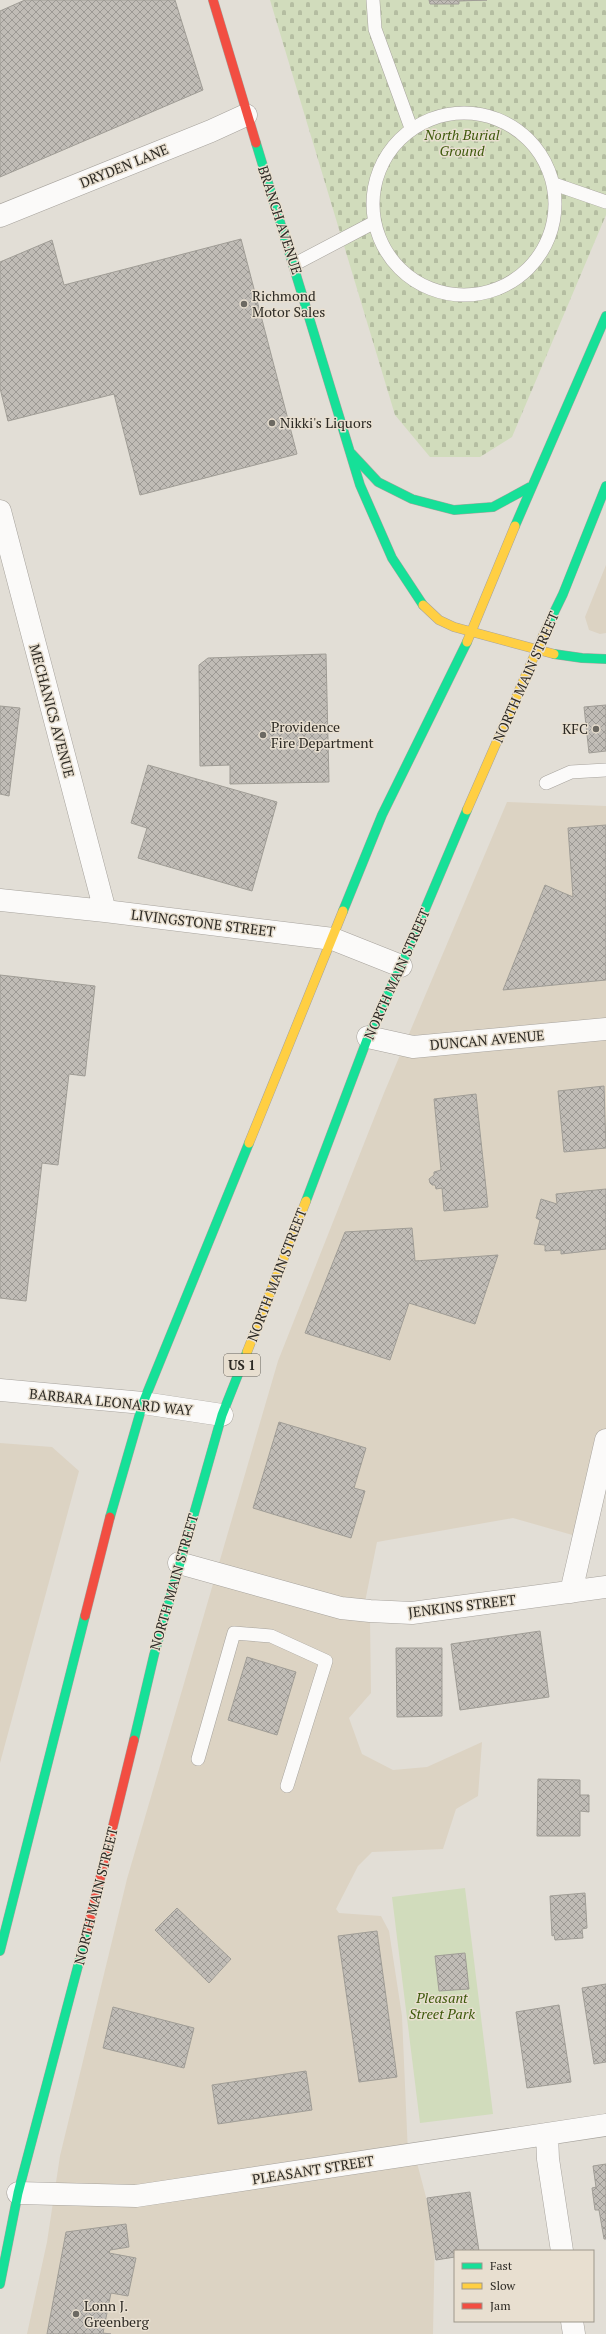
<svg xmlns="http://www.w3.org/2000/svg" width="606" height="2334" viewBox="0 0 606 2334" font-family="'PT Serif',serif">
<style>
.built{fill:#dcd3c3}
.green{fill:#d1dcbc}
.cemetery{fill:url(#cemetery-stones)}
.building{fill:url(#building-cross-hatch);stroke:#a09d96}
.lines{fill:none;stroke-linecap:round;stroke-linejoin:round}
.lane-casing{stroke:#a7a39d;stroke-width:14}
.street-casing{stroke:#a7a39d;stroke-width:23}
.fast-casing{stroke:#a7a39d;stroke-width:10}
.slow-casing{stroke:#a7a39d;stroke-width:10}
.jam-casing{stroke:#a7a39d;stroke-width:10}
.lane{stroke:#fbfaf9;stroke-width:13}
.street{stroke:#fbfaf9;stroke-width:22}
.fast{stroke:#16e098;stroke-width:9}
.slow{stroke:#ffcf43;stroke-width:9}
.jam{stroke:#f24e42;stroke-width:9}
.poi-dot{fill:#6c6962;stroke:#e8dfd0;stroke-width:1.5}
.labels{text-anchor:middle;stroke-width:3;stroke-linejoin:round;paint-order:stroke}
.shield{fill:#e8dfd0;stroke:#656058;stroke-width:1}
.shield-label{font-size:13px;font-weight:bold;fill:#2d2a24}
.park-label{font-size:14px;font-style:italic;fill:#3e590b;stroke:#e8dfd0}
.street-label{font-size:14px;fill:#2d2a24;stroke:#e8dfd0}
.poi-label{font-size:14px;fill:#2d2a24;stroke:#e8dfd0;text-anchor:start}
</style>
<defs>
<pattern id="cemetery-stones" width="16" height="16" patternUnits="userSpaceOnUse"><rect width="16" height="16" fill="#d1dcbc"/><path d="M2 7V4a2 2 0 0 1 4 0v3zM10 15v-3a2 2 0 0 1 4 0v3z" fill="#b4bda1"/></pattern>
<pattern id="building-cross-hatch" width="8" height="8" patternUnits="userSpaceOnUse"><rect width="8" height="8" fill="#c0bcb6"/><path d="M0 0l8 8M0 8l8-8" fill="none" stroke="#9c9994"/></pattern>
</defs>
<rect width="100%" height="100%" fill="#e2ded6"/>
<path class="built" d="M606,565v68l-6,1 -11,-4 -4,-13z
M507,802l99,4v674l-23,58 -70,-20 -136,24 -14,70 7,7 1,74 -22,25 13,36 31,16 34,-3 55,-25 -4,54 -22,13 -13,40 -71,3 -14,14 -22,43 3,4 42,3 8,15 13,85 6,138 9,9 18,68 -2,103h-406l20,-92 13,-86 67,-277 151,-518 106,-268z
M0,1443l52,4 27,24 -79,292z"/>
<path class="green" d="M465,1888l28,226 -73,9 -28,-226z"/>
<path class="cemetery" d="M270,0h336v215l-94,222 -32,20h-50l-35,-42z"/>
<path class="building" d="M25,0h150l28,90 -203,87v-166z
M429,0h58l-28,1v3h-29z
M241,239l56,215 -157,41 -26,-101 -106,27 -8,-33v-126l52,-22 12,45z
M326,654l3,128 -99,2v-19l-30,1 -1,-101 9,-7z
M606,705v46l-17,2 -5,-46z
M0,706l20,2 -11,88 -9,-2z
M148,765l129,37 -25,89 -114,-33 9,-30 -16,-5z
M606,825v155l-103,10 42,-105 28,12 -5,-69z
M0,975l95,11 -10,90 -16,-2 -11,91 -16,-2 -16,138 -26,-3z
M604,1086l2,62 -42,4 -6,-61z
M476,1094l12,113 -44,4 -2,-23 -6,1 -1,-4h-3l-2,-2 -1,-4 5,-4v-3l7,-2 -7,-71z
M606,1189v60l-45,5v-4l-16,1v-6l-11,-1 6,-24 -4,-2 5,-19 16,5 -1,-10z
M412,1228l3,33 83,-6 -23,69 -66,-21 -19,57 -85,-27 40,-101z
M279,1422l87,26 -12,40 11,3 -14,47 -98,-30z
M540,1631l9,66 -89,13 -9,-66z
M396,1648h46v68l-45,1z
M247,1657l49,15 -19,63 -49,-15z
M538,1779l42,1v15h9v17l-9,-1v25h-43z
M585,1893l2,35 -5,1 1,9 -28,2 -1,-5 -2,1 -2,-40z
M177,1908l54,51 -22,24 -54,-53z
M377,1931l20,146 -38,5 -21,-146z
M465,1953l4,36 -30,2 -4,-35z
M606,1984v78l-12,2 -12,-76z
M559,2005l12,77 -44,6 -11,-76z
M113,2007l81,21 -10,40 -81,-20z
M306,2071l6,39 -94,14 -6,-39z
M606,2164v75h-2l-5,-29h-4l-3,-22 4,-1 -3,-21z
M470,2192l9,59h-24v6l-19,3 -9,-62z
M126,2224l3,23 -19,3 -1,3 27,5 -8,38 -17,-3 -8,40 8,1h-64l19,-102z"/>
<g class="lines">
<g class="lane-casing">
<path id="lane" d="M373,0l2,29 36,99
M373 204a91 91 0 1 1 182 0a91 91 0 1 1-182 0Z
M554,184l52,18
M295,264l78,-41
M546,783l25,-11 35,-2
M198,1759l36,-126 37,3 55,25 -39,125"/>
</g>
<g class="street-casing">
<path id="street" d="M0,216l211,-85 35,-16
M0,511l105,400
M0,900l105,11 228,28 68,27
M368,1037l45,10 193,-18
M0,1390l143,13 79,12
M179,1563l162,45 29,3 42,2 194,-26
M571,1592l35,-152
M547,2134l1,25 14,92
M18,2193l118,3 470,-71
M572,2321l2,13"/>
</g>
<g class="fast-casing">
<path id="fast" d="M256,143l104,342 32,73 31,47
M351,453l27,29 34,17 42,11 39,-3 37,-20
M515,526l91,-210
M546,629l17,-35 43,-108
M554,654l28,4 24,1
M343,911l39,-96 85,-173
M306,1201l62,-164 33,-71 66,-156
M110,1517l33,-114 106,-260
M134,1740l20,-85 68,-240 25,-63
M0,1951l85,-335
M0,2284l18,-91 70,-265"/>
</g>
<g class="slow-casing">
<path id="slow" d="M423,605l16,15 15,7 100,27
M467,642l48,-116
M467,810l79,-181
M249,1143l94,-232
M247,1352l59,-151"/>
</g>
<g class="jam-casing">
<path id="jam" d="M213,0l43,143
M85,1616l25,-99
M88,1928l46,-188"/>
</g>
<use href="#lane" class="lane"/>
<use href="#street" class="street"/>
<use href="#fast" class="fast"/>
<use href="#slow" class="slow"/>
<use href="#jam" class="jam"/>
</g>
<g class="poi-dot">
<circle cx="244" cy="304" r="4"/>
<circle cx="272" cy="423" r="4"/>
<circle cx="596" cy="729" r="4"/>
<circle cx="263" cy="735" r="4"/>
<circle cx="76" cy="2314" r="4"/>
</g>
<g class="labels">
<rect class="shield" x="224" y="1354" width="36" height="22" rx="3"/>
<g class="shield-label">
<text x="242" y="1370">US 1</text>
</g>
<g class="park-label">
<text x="462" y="140">North Burial<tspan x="462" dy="16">Ground</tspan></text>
<text x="442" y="2003">Pleasant<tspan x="442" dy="16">Street Park</tspan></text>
</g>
<g class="street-label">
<text transform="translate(124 166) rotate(-22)" y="5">DRYDEN LANE</text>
<text transform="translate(280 220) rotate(72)" y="5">BRANCH AVENUE</text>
<text transform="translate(526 677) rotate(-66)" y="5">NORTH MAIN STREET</text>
<text transform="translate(52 711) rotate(75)" y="5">MECHANICS AVENUE</text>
<text transform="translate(203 923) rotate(7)" y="5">LIVINGSTONE STREET</text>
<text transform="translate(397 974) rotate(-66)" y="5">NORTH MAIN STREET</text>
<text transform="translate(487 1040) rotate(-5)" y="5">DUNCAN AVENUE</text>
<text transform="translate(277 1275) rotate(-69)" y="5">NORTH MAIN STREET</text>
<text transform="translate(111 1402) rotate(6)" y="5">BARBARA LEONARD WAY</text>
<text transform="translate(174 1582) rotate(-74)" y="5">NORTH MAIN STREET</text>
<text transform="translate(462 1606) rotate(-7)" y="5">JENKINS STREET</text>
<text transform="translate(96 1896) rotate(-76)" y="5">NORTH MAIN STREET</text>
<text transform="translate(313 2170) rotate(-9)" y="5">PLEASANT STREET</text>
</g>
<g class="poi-label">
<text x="252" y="301">Richmond<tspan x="252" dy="16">Motor Sales</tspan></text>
<text x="280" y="428">Nikki's Liquors</text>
<text x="271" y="732">Providence<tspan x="271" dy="16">Fire Department</tspan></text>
<text x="588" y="734" text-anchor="end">KFC</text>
<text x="84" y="2311">Lonn J.<tspan x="84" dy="16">Greenberg</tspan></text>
</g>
</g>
<rect x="454" y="2250" width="140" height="72" fill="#e8dfd0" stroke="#9d978b"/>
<rect x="462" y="2263" width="20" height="6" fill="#16e098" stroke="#9d978b"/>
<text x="490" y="2270" font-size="12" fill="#2d2a24">Fast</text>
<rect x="462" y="2283" width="20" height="6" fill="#ffcf43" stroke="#9d978b"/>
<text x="490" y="2290" font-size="12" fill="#2d2a24">Slow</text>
<rect x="462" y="2303" width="20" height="6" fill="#f24e42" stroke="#9d978b"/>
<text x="490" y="2310" font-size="12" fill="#2d2a24">Jam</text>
</svg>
